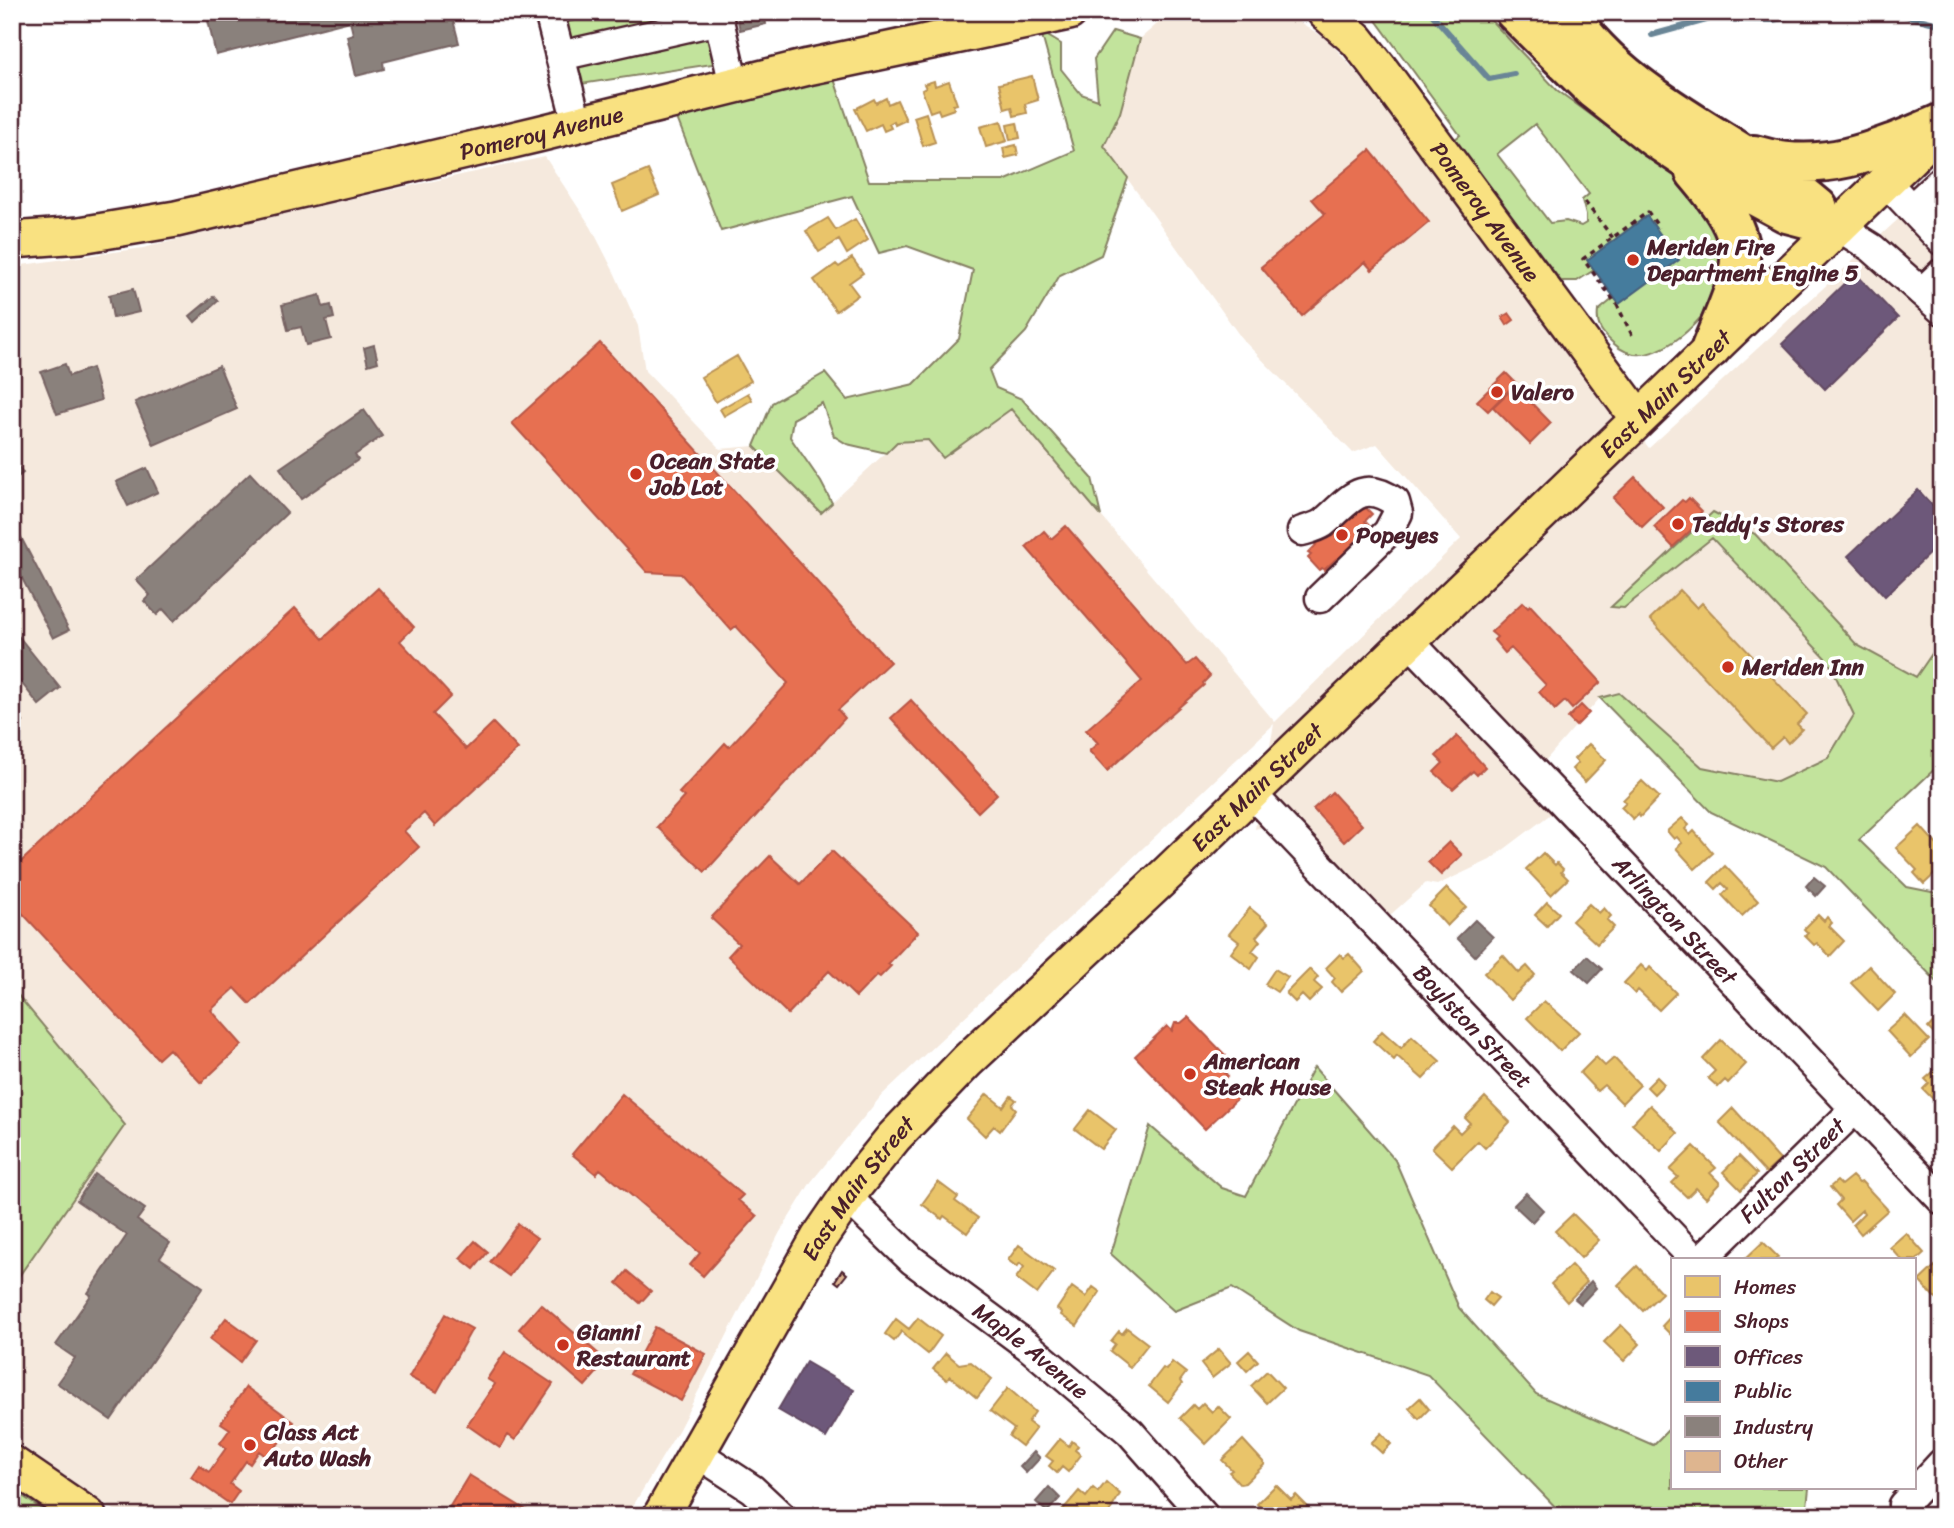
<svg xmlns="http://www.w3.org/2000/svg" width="1954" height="1528" viewBox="0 0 1954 1528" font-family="Sriracha,sans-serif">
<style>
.built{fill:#f5e9dd}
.green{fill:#c2e39c;stroke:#868164;stroke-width:2;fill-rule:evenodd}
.homes{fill:#e9c46a;stroke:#b99257;stroke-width:2}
.shops{fill:#e76f51;stroke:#b85746;stroke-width:2}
.offices{fill:#6d597a;stroke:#624862;stroke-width:2}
.public{fill:#457b9d;stroke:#465f7b;stroke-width:2}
.industry{fill:#8a817c;stroke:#776464;stroke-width:2}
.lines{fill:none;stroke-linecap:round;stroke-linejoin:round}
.stream{stroke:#698596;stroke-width:6}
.building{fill:#deb58f;stroke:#4a1f2b;stroke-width:2}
.minor-casing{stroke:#4a1f2b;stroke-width:33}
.major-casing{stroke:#4a1f2b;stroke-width:40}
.highway-casing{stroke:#4a1f2b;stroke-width:44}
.path{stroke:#4a1f2b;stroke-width:3.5;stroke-dasharray:5 5;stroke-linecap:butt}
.minor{stroke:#fff;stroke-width:28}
.major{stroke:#f9e181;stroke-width:35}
.highway{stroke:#f9e181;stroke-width:38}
.poi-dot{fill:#c8321e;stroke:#fff;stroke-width:2.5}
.labels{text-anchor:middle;stroke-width:7;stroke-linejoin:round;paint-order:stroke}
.street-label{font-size:23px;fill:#4a1f2b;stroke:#fff}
.poi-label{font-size:23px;font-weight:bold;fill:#4a1f2b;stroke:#fff;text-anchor:start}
</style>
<rect width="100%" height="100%" fill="#fff"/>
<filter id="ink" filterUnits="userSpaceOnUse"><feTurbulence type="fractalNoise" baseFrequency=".0143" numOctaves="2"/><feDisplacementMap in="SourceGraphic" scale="14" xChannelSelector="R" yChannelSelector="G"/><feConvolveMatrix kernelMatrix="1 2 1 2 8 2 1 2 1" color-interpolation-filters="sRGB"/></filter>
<g filter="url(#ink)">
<path class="built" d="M1187,12l100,2 41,26 50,57 271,351 293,-269v301l-2,2 2,3v154l-25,38 -60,-32 -102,-111 -42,-22 -102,95 13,1 87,-70 118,124 25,52 -26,44 -50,24 -76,-15 -83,-74 -19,5 -56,64 32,33 -86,65 -53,25 -11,-2 -56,50 -99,-104 -8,-2 -8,2 19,-105 -392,371 -71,87 -31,50 -101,197 -52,87h-504l-111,-76v-154l113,-161 -113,-137v-725l10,2 121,-17 174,-42 228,-49 46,70 24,47 23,52 7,45 75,78 34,-3 67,67 76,-71 31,-3 16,19 67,-49 264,313 186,-183 -84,-95 -24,9 -111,-114 -138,-193 16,-33 20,-74 25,-22z"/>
<path class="green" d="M533,12h179l7,51 -164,25z
M1370,12h113l74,78 135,99 38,49c-2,15 -2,40 -10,53 -18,31 -70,87 -107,52 -11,-10 -17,-17 -15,-32l16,-13 5,5 -32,-43 7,10 -17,11h-16l-107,-141 6,-5zM1535,124l54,70 -7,6 4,15v8l-5,3 -15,-5 -16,2 -53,-69z
M1113,31l27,8 -20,74 -16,33 24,32 -27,77 -41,20 -34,57 -37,38 7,18 26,11 70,79 9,38 -90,-107 -68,49 -15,-18 -31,2 -11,11 -39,-9 -13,-8 -12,-33 -29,16 -3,18 31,45 11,21 -11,10 -67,-67 18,-43 53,-30 22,27 67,-16 45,-45 14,-69 -66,-24 -28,7 -27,-57 -131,35 -46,-118 159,-34 35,102h135l70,-30 -33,-119 20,12v25l20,25 17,6 -4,-41z
M1713,512l42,22 102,111 59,32 26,-38v126l-4,1 -79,74 48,47 35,7v93l-116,-120 -115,-55 -111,-114 19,-5 83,74 75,15 51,-24 26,-43 -25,-53 -117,-124 -88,70 -13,-1z
M12,988l113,137 -113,161v-183l7,-11 -7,-4z
M1314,1067l81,93 64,148 77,86 117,51 19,-19v62h137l-3,28h-242l-136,-141 -129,-44 -67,-43 -58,23 -63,-57 39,-128 72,62 24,8z
M12,1489l40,27h-40z"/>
<path class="homes" d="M1032,76l6,24 -13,4 2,9 -13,3 -2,-9 -7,2 -6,-25z
M934,81l1,5 14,-5 8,23 -4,1 1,4 -14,5 -2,-5 -8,3 -8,-22 4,-2 -2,-4z
M886,98l2,6 9,-4 9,20 -11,5 -1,-4 -5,3 2,4 -7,3 -3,-7 -15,7 -11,-22 19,-10 2,4z
M926,113l9,29 -12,4 -9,-29z
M1001,121l6,20 -21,6 -6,-20z
M1017,123l3,15 -10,2 -3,-15z
M1016,145l2,10 -13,3 -2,-10z
M648,170l11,25 -37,16 -10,-26z
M828,218l8,12 19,-11 13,21 -21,14 -8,-14 -20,12 -13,-21z
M852,258l11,15 -14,10 9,12 -22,16 -22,-31 22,-16 3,3z
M737,356l14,25 -35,21 -15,-25z
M748,393l4,7 -28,16 -4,-7z
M1680,590l17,18 5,-5 105,111 -10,10 5,5 -14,14 -5,-6 -12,11 -121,-129z
M1589,744l17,16 -21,22 -13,-13 6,-6 -4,-4z
M1642,781l17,16 -19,20 -2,-3 -5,5 -12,-12 5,-5 -3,-2z
M1682,818l7,7 -4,4 5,6 4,-4 19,22 -18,16 -19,-21 6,-5 -5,-6 -3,2 -7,-8z
M1920,826l19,21 -1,4 4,3v13l-18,17 -10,-11 3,-3 -21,-22z
M1543,853l12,12 2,-2 6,6 -2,3 7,7 -17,16 -25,-26z
M1725,866l33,35 -16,15 -20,-21 6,-6 -6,-6 -6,6 -7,-7z
M1447,888l19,19 -19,19 -18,-20z
M1547,902l12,11 -12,13 -12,-11z
M1589,904l10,9 5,-5 7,8 -4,4 7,7 -17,17 -25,-23z
M1250,908l18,15 -12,14 4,4 -8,10 7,6 -8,12 -20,-16 8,-11 -10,-8z
M1818,915l6,6 3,-4 5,6 -3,3 15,15 -14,15 -13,-13 -3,2 -9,-9 3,-3 -4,-4z
M1340,954l4,4 5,-4 15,17 -23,21 -9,-10 3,-4 -9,-10z
M1503,955l16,18 8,-7 8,9 -25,25 -26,-27z
M1641,965l6,6 3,-4 26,26 -17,17 -21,-20 -3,4 -11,-11z
M1869,966l26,28 -17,17 -27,-28z
M1275,969l13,8 -11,15 -12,-8z
M1310,969l8,8 -4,5 8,7 -13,13 -7,-7 -7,7 -9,-9z
M1544,1001l35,31 -19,19 -33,-33z
M1905,1015l24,25 -18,17 -24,-26z
M1937,1018l5,5v6l-6,7 -8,-8z
M1382,1031l19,17 11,-12 28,25 -17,18 -26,-23 -3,4 -21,-19z
M1721,1040l25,24 -18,19 -3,-3 -7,7 -10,-9 7,-7 -12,-12z
M1596,1057l9,9 9,-8 26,27 -18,18 -18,-18 -7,6 -17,-18z
M1941,1065l1,32 -3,-2 -5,5 -11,-11 6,-6 -4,-4z
M1657,1077l7,7 -10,10 -7,-7z
M987,1094l16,13 8,-11 5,4 -4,5 4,4 -16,22 -6,-5 -9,10 -18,-17z
M1485,1097l25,25 -25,26 -7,-7 -26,26 -20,-19 21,-22 7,7 10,-10 -5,-5z
M1650,1105l28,28 -17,18 -29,-27z
M1733,1108l47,52 -14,13 -47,-51z
M1090,1110l26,20 -15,19 -26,-20z
M1694,1146l22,22 -6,5 10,10 -14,15 -10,-10 -9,9 -15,-14 6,-6 -8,-7z
M1739,1156l18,18 -16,16 -18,-18z
M1852,1176l7,7 3,-1 26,28 -27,24 -8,-10 11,-11 -2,-3 -12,11 -14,-16 5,-5 -11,-13 7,-6 4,4z
M938,1182l20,15 -3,4 23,17 -11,15 -23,-17 -2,3 -20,-15z
M1573,1214l26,26 -18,18 -26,-27z
M1906,1233l18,20 -10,9v-2h-12l-12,-13z
M1763,1242l15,15 -3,3h-31z
M1019,1245l35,26 -17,23 -21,-16 8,-11 -4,-4 -3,4 -9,-7z
M1571,1265l16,17 -20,20 -16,-18z
M1637,1266l25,27 -19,18 -25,-26z
M1935,1266l7,7v27l-3,2 -20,-21z
M1072,1287l14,10 7,-10 7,5 -23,34 -16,-11 1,-2 -5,-4z
M1490,1292l8,6 -7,8 -7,-6z
M1672,1315v21l-10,-10z
M918,1318l23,18 -13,18 -24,-19 1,-1 -3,-3 -8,10 -9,-7 11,-15 13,10z
M1621,1325l19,19 -16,17 -20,-19z
M1127,1328l21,16 -18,23 -20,-16 5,-7 -4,-3 8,-10 3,3z
M1219,1349l12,14 -19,15 -11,-14z
M1249,1351l9,10 -11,10 -9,-10z
M946,1353l13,11 12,-2 21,17 -15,19 -27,-22 -3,4 -14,-11z
M1172,1362l14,11 -6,8 2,3 -14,18 -19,-16 14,-18 3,2z
M1267,1371l16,17 -16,15 -16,-17z
M1008,1388l27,24 -7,10 8,6 -14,18 -13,-10 5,-7 -24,-18z
M1420,1398l9,11 -10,10 -10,-11z
M1203,1403l9,9 6,-6 13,13 -25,25 -26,-26 13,-13 4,4z
M1381,1433l10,11 -9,9 -11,-10z
M1060,1439l9,7 3,-5 6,5 -3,4 6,5 -13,17 -6,-5 -5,6 -8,-7 4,-5 -7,-5z
M1243,1440l22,24 -20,19 -5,1 -11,-12 3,-2 -10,-10z
M1106,1482l14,12 -13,22h-43l-4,-3 19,-22 7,6 7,-9 5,4z
M1276,1485l15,15 5,-5 12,12 -5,5 -4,-4 -8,8h-22l-12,-12z"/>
<path class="shops" d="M1370,150l59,72 -57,48 -7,-8 -63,54 -41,-49 64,-53 -13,-15z
M1942,189v38l-18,-21z
M1509,313l5,7 -7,5 -5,-8z
M600,343l290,319 -52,48 7,8 -140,154 -48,-45 27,-30 -5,-4 46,-50 4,4 59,-64 -52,-57 -5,4 -50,-56 -34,-2 -135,-149z
M1506,373l10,10 -28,28 -11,-10z
M1515,386l36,37 -21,21 -37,-37z
M1635,477l28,30 -21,20 -29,-29z
M1689,498l13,13 -4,5 4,4 -29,27 -19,-20 28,-27 3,2z
M1359,501l13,13 -7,7 6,7 -33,33 -2,-2 -12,11 -2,-2 -3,2 -11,-12 3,-3 -3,-2 8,-8 -3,-3z
M1066,526l121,139 8,-6 15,17 -7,7 1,2 -97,86 -18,-20 9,-8 -12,-13 56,-49 -116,-134 18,-16 7,8z
M378,588l36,39 -14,14 51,55 -18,18 33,35 27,-26 25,26 -83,77 -11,-13 -20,18 15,16 -169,157 -15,-16 -24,22 31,35 -41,38 -32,-34 -11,10 -146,-157v-32l283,-262 28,31z
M1523,602l5,5 2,-2 71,77 -29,27 -7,-8 -10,9 -16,-18 7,-7 -35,-37 -6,5 -11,-13 3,-3 -6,-5z
M911,700l86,94 -19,18 -87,-94z
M1581,705l8,8 -13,13 -8,-8z
M1457,736l28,31 -8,8 -4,-4 -20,18 -19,-17 9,-9 -7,-7z
M1332,792l30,33 -18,17 -31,-33z
M1449,842l13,13 -21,20 -13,-13z
M832,851l86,81 -30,32 3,2 -11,11 -3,-2 -21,22 -27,-26 -41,43 -60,-58 11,-12 -28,-26 59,-62 30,28z
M1188,1017l46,47 -9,9 3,3 -7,6 16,17 -32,30 -70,-73 32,-30 5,5 3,-8h6z
M622,1094l121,101 -5,5 19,16 -54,60 -13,-11 10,-12 -100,-84 -4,5 -24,-20z
M518,1224l19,14 -28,38 -19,-14z
M475,1241l13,11 -14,17 -14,-11z
M627,1271l24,20 -11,12 -23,-20z
M541,1304l66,57 -22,25 -66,-57z
M445,1314l27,15 -35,63 -28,-15z
M226,1318l30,22 -16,22 -30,-23z
M655,1327l51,27 -25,47 -51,-27z
M505,1352l48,32 -38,56 -7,-5 -8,13 -33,-23 28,-41 -8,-5z
M246,1387l48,35 -26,36 -9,-7 -9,13 -4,-3 -16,23 9,7 -9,13 -39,-27 8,-12 10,7 17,-24 -6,-5 10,-14 -9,-6z
M469,1475l67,41h-92z"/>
<path class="offices" d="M1855,273l43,45 -73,71 -43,-45z
M1918,490l24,26v38l-6,-7 -51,49 -37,-40z
M806,1362l48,28 -28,48 -48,-28z"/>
<path class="public" d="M1647,216l32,44 -60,44 -32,-44z"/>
<path class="industry" d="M206,12h245l8,31 -76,19 1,7 -28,7 -9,-40 6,-2 -3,-13 -134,34z
M736,12h28l2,12 -26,6z
M133,289l6,23 -26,6 -4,-23z
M320,295l3,12 8,-2 3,13 -8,2 5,19 -25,6 -5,-18 -13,3 -6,-25z
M214,296l4,5 -23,21 -5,-6z
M374,345l4,17 -10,3 -4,-17z
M65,364l4,12 23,-8 9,32 -44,14 -16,-42z
M219,366l18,43 -83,36 -19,-43z
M364,410l18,26 -27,19 3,5 -57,39 -21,-31z
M12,457l11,16 -11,8z
M147,468l11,24 -30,14 -12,-24z
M250,473l37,40 -113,108 -11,-12 -6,6 -13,-14 6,-6 -14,-15z
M12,520l57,110 -16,8 -41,-79z
M12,628l48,60 -21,17 -27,-34z
M12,710l11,12 -11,9z
M1814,877l11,9 -9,10 -10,-10z
M1475,920l18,17 -18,19 -18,-18z
M1587,956l15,13 -13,14 -15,-13z
M12,1088l7,4 -7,11z
M95,1174l50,35 -8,11 33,23 -10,15 43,29 -92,133 -54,-37 18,-25 -19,-13 35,-50 -3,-2 39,-58 -50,-34z
M1526,1193l17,17 -11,12 -18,-17z
M1591,1281l5,7 -15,16 -6,-5z
M1034,1452l6,6 -14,15 -6,-6z
M1049,1487l11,11 -13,14 -11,-10z"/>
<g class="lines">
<path class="stream" d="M1430,12l59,67 25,-5
M1892,12l50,13
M1652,35l58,-16 62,1 46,-8"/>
</g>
<path class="building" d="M559,12h51l-49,11z
M842,1270l5,4 -8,10 -4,-3z"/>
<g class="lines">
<g class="minor-casing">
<g id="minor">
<path d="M549,12l28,111"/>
<path d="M717,12l17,73"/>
<path d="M560,56l159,-36"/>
<path d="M1884,180l58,61"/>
<path d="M1912,208l30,-28"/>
<path d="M1837,226l35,22 70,62"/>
<path d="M1922,292l20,-19"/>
<path d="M1302,531c7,-2 15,-4 21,-8 25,-20 37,-46 72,-21l3,11 -10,19 -68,66"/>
<path id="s1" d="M1408,640l534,560"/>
<path id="s2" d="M1251,793l444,467"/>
<path id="s3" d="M847,1197l65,63 116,86 102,86 74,84"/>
<path id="s4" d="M1701,1260l154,-151"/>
<path d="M697,1453l55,36 29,27"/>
<path d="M1907,1516l-4,-11 39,-42"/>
</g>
</g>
<g class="major-casing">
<g id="major">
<path id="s5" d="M1325,12l32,28 22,28 259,350"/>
<path id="s6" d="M12,240l68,-5 96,-16 362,-85 270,-67 261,-55"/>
<path d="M12,1464l76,52"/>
<path id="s7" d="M661,1516l158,-278 37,-54 38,-47 73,-76 202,-189 773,-745"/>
</g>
</g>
<g class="highway-casing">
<path id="highway" d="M1515,12l78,77 62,49 30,20 102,55 50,13
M1567,12c62,92 171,127 251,196
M1754,155c68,21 125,-5 188,-32
M1695,172c64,75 51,91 16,176"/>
</g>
<path class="path" d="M1585,202l28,36
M1632,335l-15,-30 -34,-46 65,-47 11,16"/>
<use href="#minor" class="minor"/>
<use href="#major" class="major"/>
<use href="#highway" class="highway"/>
</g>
</g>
<g class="poi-dot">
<circle cx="1633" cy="260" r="7"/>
<circle cx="1497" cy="392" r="7"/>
<circle cx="636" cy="474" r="7"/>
<circle cx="1678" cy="524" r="7"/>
<circle cx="1342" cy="535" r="7"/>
<circle cx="1728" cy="667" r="7"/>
<circle cx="1190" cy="1074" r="7"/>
<circle cx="563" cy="1345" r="7"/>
<circle cx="250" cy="1445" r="7"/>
</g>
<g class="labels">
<g class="street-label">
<text dy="8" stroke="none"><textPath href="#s6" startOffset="541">Pomeroy Avenue</textPath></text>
<text dy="8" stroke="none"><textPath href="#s5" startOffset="257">Pomeroy Avenue</textPath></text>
<text dy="8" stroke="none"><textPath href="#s7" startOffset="1517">East Main Street</textPath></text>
<text dy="8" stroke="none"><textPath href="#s7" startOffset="950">East Main Street</textPath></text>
<text dy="8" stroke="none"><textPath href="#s1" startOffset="387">Arlington Street</textPath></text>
<text dy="8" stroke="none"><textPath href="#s2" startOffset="322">Boylston Street</textPath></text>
<text dy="8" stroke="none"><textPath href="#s4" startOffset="128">Fulton Street</textPath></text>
<text dy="8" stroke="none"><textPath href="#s7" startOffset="383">East Main Street</textPath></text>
<text dy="8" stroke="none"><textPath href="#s3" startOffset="240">Maple Avenue</textPath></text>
</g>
<g class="poi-label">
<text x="1647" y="255">Meriden Fire<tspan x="1647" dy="26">Department Engine 5</tspan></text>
<text x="1511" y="400">Valero</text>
<text x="650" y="469">Ocean State<tspan x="650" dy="26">Job Lot</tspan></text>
<text x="1692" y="532">Teddy's Stores</text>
<text x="1356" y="543">Popeyes</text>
<text x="1742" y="675">Meriden Inn</text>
<text x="1204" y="1069">American<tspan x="1204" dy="26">Steak House</tspan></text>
<text x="577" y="1340">Gianni<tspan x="577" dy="26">Restaurant</tspan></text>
<text x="264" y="1440">Class Act<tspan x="264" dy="26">Auto Wash</tspan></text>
</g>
</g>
<rect width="1954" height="1528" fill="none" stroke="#fff" stroke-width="42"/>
<rect x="21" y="21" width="1912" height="1486" fill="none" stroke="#4a1f2b" stroke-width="2.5" filter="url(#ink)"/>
<rect x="1671" y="1258" width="245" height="231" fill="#ffffff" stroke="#b7a5aa" stroke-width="2"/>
<rect x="1685" y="1276" width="35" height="21" fill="#e9c46a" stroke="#b7a5aa" stroke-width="2"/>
<text x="1734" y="1294" font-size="21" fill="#4a1f2b">Homes</text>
<rect x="1685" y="1311" width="35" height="21" fill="#e76f51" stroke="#b7a5aa" stroke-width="2"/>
<text x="1734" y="1328" font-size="21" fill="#4a1f2b">Shops</text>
<rect x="1685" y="1346" width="35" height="21" fill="#6d597a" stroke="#b7a5aa" stroke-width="2"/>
<text x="1734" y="1364" font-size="21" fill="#4a1f2b">Offices</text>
<rect x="1685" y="1381" width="35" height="21" fill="#457b9d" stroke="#b7a5aa" stroke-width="2"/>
<text x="1734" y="1398" font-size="21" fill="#4a1f2b">Public</text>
<rect x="1685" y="1416" width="35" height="21" fill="#8a817c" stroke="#b7a5aa" stroke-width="2"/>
<text x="1734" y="1434" font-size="21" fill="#4a1f2b">Industry</text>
<rect x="1685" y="1451" width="35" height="21" fill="#deb58f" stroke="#b7a5aa" stroke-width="2"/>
<text x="1734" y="1468" font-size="21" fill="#4a1f2b">Other</text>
</svg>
